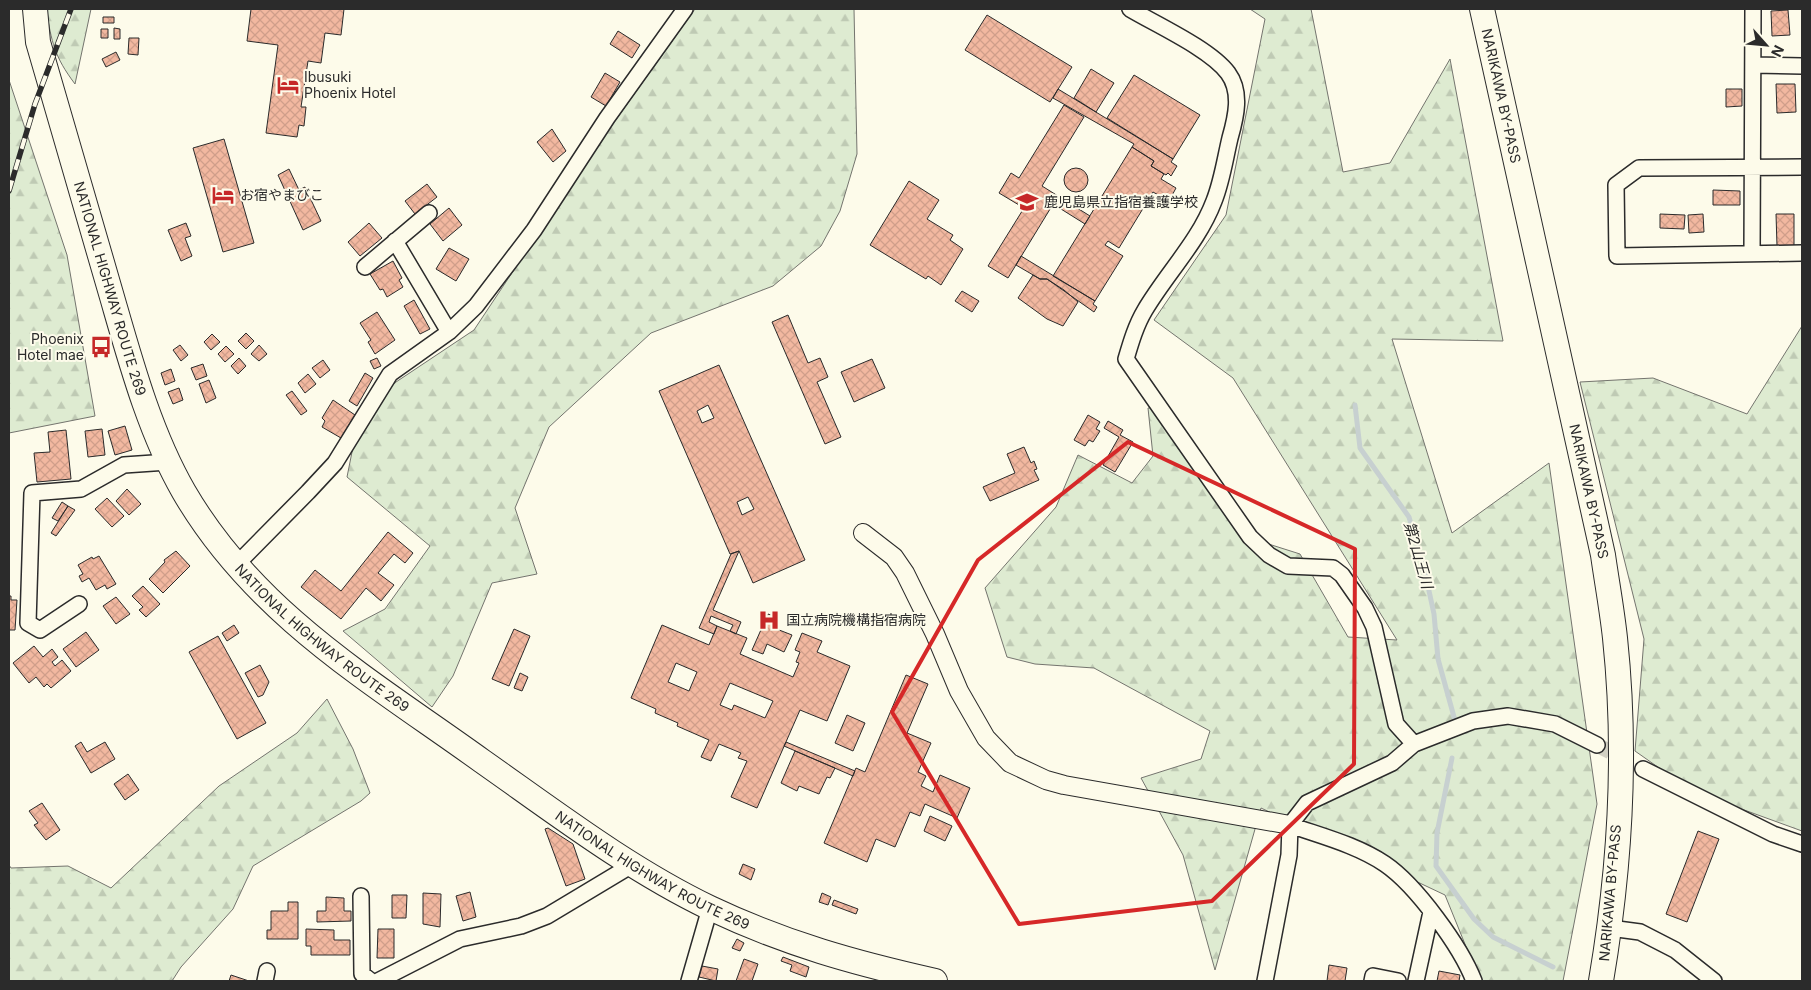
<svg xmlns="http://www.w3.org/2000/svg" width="1811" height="990" viewBox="0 0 1811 990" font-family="Inter,'Noto Sans JP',sans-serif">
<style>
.forest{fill:url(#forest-firs);stroke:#74746e}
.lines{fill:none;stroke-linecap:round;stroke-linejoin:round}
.stream{stroke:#c7d0d0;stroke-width:5}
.building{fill:url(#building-cross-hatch);stroke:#2b2b2b;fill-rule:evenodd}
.minor-tunnel{stroke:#d3d1c4;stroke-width:15;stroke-dasharray:15 8;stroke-linecap:butt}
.minor-casing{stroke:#2b2b2b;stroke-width:18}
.tertiary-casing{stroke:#2b2b2b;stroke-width:20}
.trunk-casing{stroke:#2b2b2b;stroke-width:26}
.minor{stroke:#fdfbea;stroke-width:15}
.tertiary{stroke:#fdfbea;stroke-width:18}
.trunk{stroke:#fdfbea;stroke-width:24}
.rail-casing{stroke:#2b2b2b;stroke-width:5.5}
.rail{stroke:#fdfbea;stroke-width:4;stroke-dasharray:11;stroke-linecap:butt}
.marked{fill:none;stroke:#d62828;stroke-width:4;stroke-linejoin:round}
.labels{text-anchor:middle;stroke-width:4;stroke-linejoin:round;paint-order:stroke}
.poi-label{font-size:14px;fill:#2b2b2b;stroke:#fdfbea;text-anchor:start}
.street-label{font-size:14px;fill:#2b2b2b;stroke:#fdfbea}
.water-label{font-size:15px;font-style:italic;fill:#2b2b2b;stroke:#fdfbea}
</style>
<defs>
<pattern id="forest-firs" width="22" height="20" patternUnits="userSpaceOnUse" patternTransform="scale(1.25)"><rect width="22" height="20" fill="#deebd1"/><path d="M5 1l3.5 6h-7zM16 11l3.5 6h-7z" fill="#bfcab4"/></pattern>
<pattern id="building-cross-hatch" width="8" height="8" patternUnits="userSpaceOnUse" patternTransform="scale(1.25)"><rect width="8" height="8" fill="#f2b8a0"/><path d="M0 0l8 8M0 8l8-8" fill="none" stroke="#d09e8a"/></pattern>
</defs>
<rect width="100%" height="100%" fill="#fdfbea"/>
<path class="forest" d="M46,9h45l-16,75c-21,-28 -23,-41 -29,-75z
M695,9h159l3,145 -17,57 -19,35 -48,40 -122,47 -102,94 -34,81 22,66 -45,9 -39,93 -21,31 -89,-76 42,-22 45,-63 -83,-69 8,-40 32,-49 87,-58 113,-170z
M1250,9h61l32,163 47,-9 60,-104 53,282 -111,-2 60,194 97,-70 48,341 -34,177h-83l-35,-86 -184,-87 -46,162 -32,-115 -42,-77 60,-19 9,-28 -116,-63 -59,-4 -28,-7 -22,-69 71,-81 22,-52 54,28 21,-27 -5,-48 13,-1 98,134 41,13 48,83 49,3 -164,-262 -79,-58 72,-105 39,-196z
M9,80l58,175 28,161 -86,17z
M1802,326v505l-110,-40 -57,-40 9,-112 -64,-257 73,-4 94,36z
M327,699l26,50 17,44 -9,8 -108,65 -20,43 -52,58 -9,14h-163v-116l2,3 57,-2 43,22 108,-102 78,-53z"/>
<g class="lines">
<path class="stream" d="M1355,405l5,43 49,69 17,60 8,37 4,45 16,58
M1452,758l-15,75 -1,33 38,53 19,18 60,30"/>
</g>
<path class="building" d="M251,9h93l-3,26 -16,-2 -4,30 -13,-2 -7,46h5l-2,19 -5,-1 -2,12 -31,-4 12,-88 -31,-4z
M1788,10l2,25 -18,1 -1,-25z
M987,15l85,52 -22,35 -85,-52z
M103,17h11v6h-11z
M114,28l6,1v10h-6z
M101,29h7v9h-7z
M618,31l22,14 -8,13 -22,-14z
M129,38h10l-1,17 -10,-1z
M116,52l4,8 -14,7 -4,-8z
M1091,69l23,14 -18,29 -22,-14z
M605,73l15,9 -14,24 -15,-9z
M1134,75l66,40 -27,44 -66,-41z
M1776,84h19l1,28 -19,1z
M1058,89l115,70 -2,3 6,4 -6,10 -3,-3 -2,2 -15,-9 3,-5 -22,-14 2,-3 -81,-46z
M1726,89h16v17l-16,1z
M1064,105l20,12 -42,69 16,10 -50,82 -20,-12 36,-58 -25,-15 12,-20 8,5z
M552,129l14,22 -13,11 -16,-20z
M224,139l30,104 -31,9 -30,-104z
M1132,147l22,14 -3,5 13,8 -3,5 15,9 -7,13 -16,-9 -34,56 -11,-7 -3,4 18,11 -28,45 -42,-25z
M1064 180a12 12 0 1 1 24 0a12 12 0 1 1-24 0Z
M289,169l10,21 6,-3 16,34 -18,9 -25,-55z
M909,181l30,19 -12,19 26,16 -3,5 13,9 -22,36 -13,-9 -2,3 -56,-34z
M427,184l10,13 -22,17 -10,-13z
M1713,190l27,1v14h-27z
M1058,196l32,20 -5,8 -32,-20z
M449,208l13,17 -19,16 -13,-17z
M1660,214l25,1 -1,14 -24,-1z
M1703,214l1,18 -15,1 -1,-18z
M1776,214h18v32h-17z
M186,223l5,13 -6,2 7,18 -11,5 -13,-31z
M369,223l13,15 -22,18 -12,-14z
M449,248l20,11 -13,22 -20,-12z
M1021,256l74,45 -2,3 4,3 -3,5 -47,-33h-7l-24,-14z
M393,261l9,17 -3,2 4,7 -16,10 -4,-8 -3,1 -10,-16z
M1033,275l7,4h7l17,11 14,12 -15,24 -16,-7 -29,-21z
M962,291l17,10 -7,11 -17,-11z
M414,300l16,29 -10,5 -16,-28z
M377,312l18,28 -20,14 -7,-12 3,-2 -11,-17z
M788,315l20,48 12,-5 8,19 -11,5 24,55 -16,7 -53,-122z
M246,333l8,8 -8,8 -8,-8z
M212,334l8,8 -9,8 -7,-8z
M180,345l8,10 -7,6 -8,-11z
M259,345l8,9 -8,7 -8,-7z
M226,346l8,8 -9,8 -7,-8z
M239,358l7,8 -8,8 -7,-8z
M377,358l4,8 -7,3 -4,-8z
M872,359l13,29 -31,14 -13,-30z
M323,360l7,10 -10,8 -8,-10z
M203,364l4,12 -11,4 -5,-12z
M719,365l86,195 -52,23 -14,-32 -9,3 -71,-163zM708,405l6,13 -12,5 -5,-12zM748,497l6,12 -12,6 -5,-13z
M171,369l4,12 -10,4 -4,-12z
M365,373l8,5 -16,28 -8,-5z
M308,374l8,10 -11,9 -7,-10z
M209,380l7,18 -10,5 -7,-19z
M179,388l4,12 -10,4 -5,-12z
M292,391l15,20 -6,4 -15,-20z
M333,400l22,15 -14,23 -19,-11 3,-6 -3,-3z
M1088,415l12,7 -4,7 4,2 -7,11 -4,-2 -4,6 -11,-6z
M1108,421l15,9 -3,5 13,7 -18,30 -12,-7 16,-28 -15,-9z
M125,426l7,24 -17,5 -7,-24z
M102,429l3,26 -17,2 -3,-26z
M66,430l5,49 -34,3 -3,-29 16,-1 -2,-20z
M1024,447l7,16 3,-2 3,8 -3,1 5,10 -49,21 -7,-14 32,-14 -8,-19z
M127,489l14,15 -12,11 -13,-14z
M107,498l17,18 -12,11 -17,-18z
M62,502l6,4 -10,15 -6,-3z
M68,506l7,4 -19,26 -5,-3z
M388,532l25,21 -8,10 -11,-9 -16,19 16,12 -13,16 -15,-13 -25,31 -40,-32 14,-17 26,21z
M176,551l14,15 -27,27 -14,-14 16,-17 -1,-2z
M739,551l-26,59 28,12 -5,12 -6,-3 3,-6 -22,-9 -2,6 8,4 -3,8 -15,-6 32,-74z
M99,556l17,28 -9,5 -2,-4 -9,5 -7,-12 -7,4 -3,-6 4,-2 -5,-9 14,-8 1,2z
M143,586l17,18 -14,13 -7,-7 4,-3 -11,-11z
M9,596h2v4h6l-2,30h-6z
M116,597l14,17 -14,10 -13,-18z
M768,614l10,4 -4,10 18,7 -8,17 -17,-8 -4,10 -11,-4z
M234,625l5,8 -12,8 -5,-8z
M662,625l47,20 8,-19 30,12 -7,16 53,23 6,-14 -3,-1 4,-10 -5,-2 7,-17 20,8 -5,11 33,14 -23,55 -27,-11 -43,98 -26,-11 16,-36 -9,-3 3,-5 -22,-9 -8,17 -10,-4 8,-17 -32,-14 1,-3 -23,-10 1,-4 -25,-11zM676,663l21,9 -8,19 -21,-9zM730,683l43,18 -8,17 -31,-13 -2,5 -12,-5z
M514,629l16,7 -21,50 -17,-7z
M86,632l13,18 -23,17 -13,-18z
M218,636l48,87 -29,16 -48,-87z
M34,646l9,11 9,-8 6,8 -6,5 3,4 7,-6 9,11 -20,17 -4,-4 -3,3 -8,-10 -7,6 -16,-20z
M260,665l9,17 -6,13 -5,2 -13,-24z
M520,673l8,4 -6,14 -8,-3z
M906,675l22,9 -21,49 24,10 -13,29 8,4 -5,10 12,6 7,-17 30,13 -13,30 -32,-14 -5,12 -10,-4 -15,35 -19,-8 -9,23 -43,-19 32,-75 9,4z
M847,715l18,8 -12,28 -18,-8z
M81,742l6,10 18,-10 10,17 -24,14 -16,-27z
M786,742l69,29 -2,5 -69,-30z
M795,751l40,17 -5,10 -3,-1 -8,17 -20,-8 -2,5 -16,-8z
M128,774l11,16 -14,10 -11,-16z
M42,803l18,27 -14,10 -12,-15 4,-2 -9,-12z
M930,816l22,10 -7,15 -21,-10z
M548,828l25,16 12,35 -19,7 -21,-57z
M1698,831l21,8 -32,83 -21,-8z
M743,864l12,5 -4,11 -12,-6z
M470,892l6,25 -13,4 -7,-25z
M423,893l18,1 -1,33 -17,-3z
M822,893l9,4 -3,8 -9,-3z
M392,895h15l-1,23h-14z
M326,897l18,1v13h7v10l-34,1v-11h9z
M834,900l24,9 -2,5 -24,-9z
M288,902h10v37h-31v-9h4v-19h17z
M306,929l28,1v10h16v15h-39v-9h-5z
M378,929h16v29h-17z
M737,939l7,4 -4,8 -8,-3z
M783,957l26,10 -3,10 -16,-6 2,-6 -11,-4z
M744,959l14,5 -6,17h-16z
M1329,965l18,3 -2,13h-18z
M702,966l16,3 -2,12 -17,-4z
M1439,971l21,4 -1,6h-22z
M231,975l18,6h-20z"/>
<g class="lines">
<path class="minor-tunnel" d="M1597,745l46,24"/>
<g class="minor-casing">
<path id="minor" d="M1130,9c27,16 80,40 98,64 14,19 8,44 2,65 -5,21 -8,43 -16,63 -15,40 -47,72 -69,109 -9,15 -14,32 -19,49l124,178 19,18 19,11 45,2 9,7 23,33 9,19 22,97 18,20
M1753,65l49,1
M1802,167l-163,1 -23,17 1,71 185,-3
M395,241l54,91
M1752,253l1,-244
M365,267l64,-54
M235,566l73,-74 27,-29 55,-89 59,-42 27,-26 58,-76 73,-112 78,-109
M79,604l-39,26 -12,-7 4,-130 49,-4 43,-24 44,-3
M1643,769l130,65 29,10
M1290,825c31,11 67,20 95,39 31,21 76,83 89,117
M361,896l1,78 9,7
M1610,928l30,4 35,18 39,31
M265,981l2,-10
M378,981l82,-42 61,-13 26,-10 85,-51
M689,981l21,-73
M1265,981l24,-126 1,-30 17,-22 85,-40 22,-19 59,-23 35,-5 47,8 42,21
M1372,981l1,-5 25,5
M1416,981l15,-69"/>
</g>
<g class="tertiary-casing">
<path id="tertiary" d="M863,533l31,24 11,16 30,61 24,57 27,47 24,25 36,17 18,5 226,40"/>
</g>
<g class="trunk-casing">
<g id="trunk">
<path id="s1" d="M35,9l3,33c25,85 49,170 74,255 19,66 38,136 72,195 71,122 187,189 298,269 74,52 147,108 228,147 76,36 145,55 225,73"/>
<path id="s2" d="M1482,9l121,546c4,28 9,55 12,83 12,113 5,231 -14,343"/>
</g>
</g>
<use href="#minor" class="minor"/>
<use href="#tertiary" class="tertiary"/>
<use href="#trunk" class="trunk"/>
<g class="rail-casing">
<path id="rail" d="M9,191l26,-87 36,-95"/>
</g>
<use href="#rail" class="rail"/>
</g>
<path class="marked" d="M1128,442l227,107 -1,215 -142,137 -193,23 -127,-212 86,-152z"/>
<defs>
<g id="hotel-bare" transform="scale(1.725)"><path d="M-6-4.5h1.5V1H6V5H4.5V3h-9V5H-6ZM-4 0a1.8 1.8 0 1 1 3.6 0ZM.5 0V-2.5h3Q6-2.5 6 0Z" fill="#c62828" stroke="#fdfbea" stroke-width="2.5" paint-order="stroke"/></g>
<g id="school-bare" transform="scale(1.725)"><path d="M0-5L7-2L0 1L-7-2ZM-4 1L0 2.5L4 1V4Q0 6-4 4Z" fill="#c62828" stroke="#fdfbea" stroke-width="2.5" paint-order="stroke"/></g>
<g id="bus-bare" transform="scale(1.725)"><path d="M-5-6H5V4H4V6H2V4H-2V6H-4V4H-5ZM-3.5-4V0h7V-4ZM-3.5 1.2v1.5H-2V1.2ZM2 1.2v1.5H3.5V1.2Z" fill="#c62828" stroke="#fdfbea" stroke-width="2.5" paint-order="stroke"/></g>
<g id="hospital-bare" transform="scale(1.725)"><path d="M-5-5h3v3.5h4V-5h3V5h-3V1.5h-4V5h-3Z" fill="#c62828" stroke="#fdfbea" stroke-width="2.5" paint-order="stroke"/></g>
</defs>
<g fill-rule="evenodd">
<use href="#hotel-bare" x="288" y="85"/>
<use href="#hotel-bare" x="223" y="195"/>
<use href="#school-bare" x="1027" y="202"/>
<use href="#bus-bare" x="101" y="347"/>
<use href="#hospital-bare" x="769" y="620"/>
</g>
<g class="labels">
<g class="poi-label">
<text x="304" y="82">Ibusuki<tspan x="304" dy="16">Phoenix Hotel</tspan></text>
<text x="240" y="200">お宿やまびこ</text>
<text x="1044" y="207">鹿児島県立指宿養護学校</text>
<text x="84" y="344" text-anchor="end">Phoenix<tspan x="84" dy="16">Hotel mae</tspan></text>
<text x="786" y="625">国立病院機構指宿病院</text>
</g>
<g class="street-label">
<text dy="5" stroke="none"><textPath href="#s2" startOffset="89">NARIKAWA BY-PASS</textPath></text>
<text dy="5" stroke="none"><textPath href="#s1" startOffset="290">NATIONAL HIGHWAY ROUTE 269</textPath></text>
<text dy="5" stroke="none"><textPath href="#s2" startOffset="494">NARIKAWA BY-PASS</textPath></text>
<text dy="5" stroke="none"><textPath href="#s1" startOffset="710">NATIONAL HIGHWAY ROUTE 269</textPath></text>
<text dy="5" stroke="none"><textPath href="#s1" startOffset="1115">NATIONAL HIGHWAY ROUTE 269</textPath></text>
<text transform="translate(1610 893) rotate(-85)" y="5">NARIKAWA BY-PASS</text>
</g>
<g class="water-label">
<text transform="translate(1418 555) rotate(74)" y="5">第2山王川</text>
</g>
</g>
<rect width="1811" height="990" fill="none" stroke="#2b2b2b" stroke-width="20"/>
<g transform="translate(1766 45) rotate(117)" stroke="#fdfbea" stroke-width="4" paint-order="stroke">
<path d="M0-4L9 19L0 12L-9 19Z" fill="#2b2b2b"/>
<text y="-8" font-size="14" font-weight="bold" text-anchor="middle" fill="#2b2b2b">N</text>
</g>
</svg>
